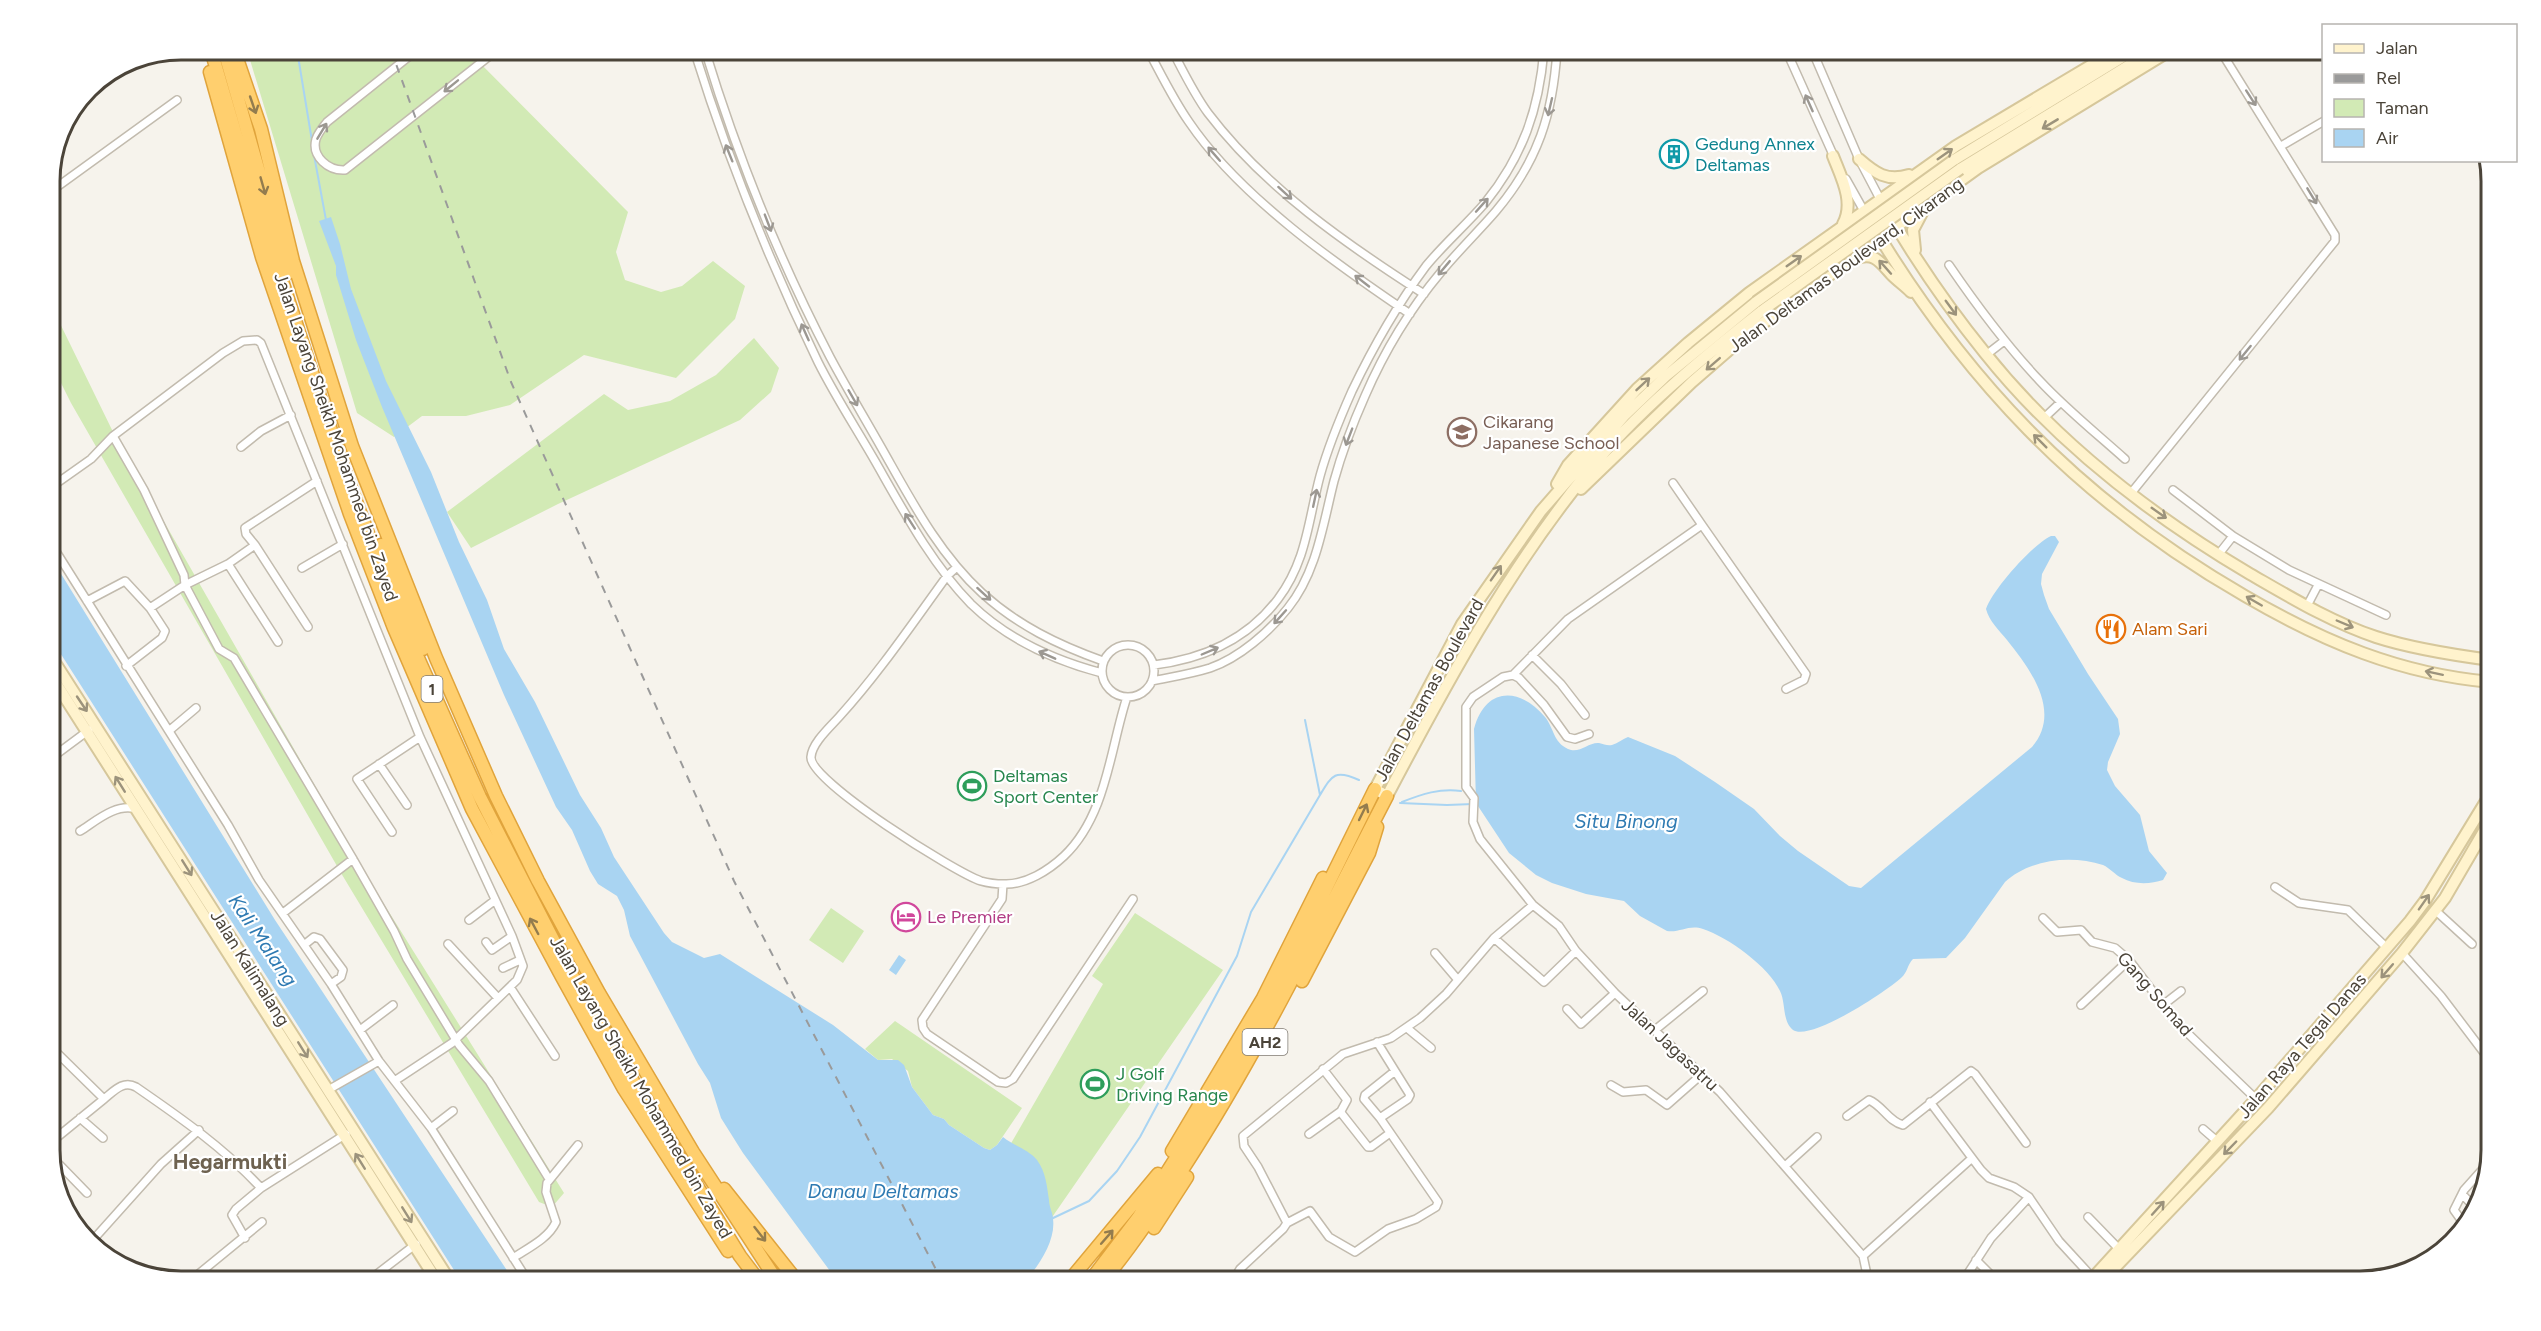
<svg xmlns="http://www.w3.org/2000/svg" width="2541" height="1331" viewBox="0 0 2541 1331" font-family="Figtree,sans-serif">
<style>
.green{fill:#d2eab5}
.water{fill:#a9d4f2}
.lines{fill:none;stroke-linecap:round;stroke-linejoin:round}
.stream{stroke:#a9d4f2;stroke-width:2}
.street-casing{stroke:#c2bbae;stroke-width:10}
.secondary-casing{stroke:#d6c79b;stroke-width:14}
.highway-casing{stroke:#e0a43c;stroke-width:15}
.street{stroke:#fff;stroke-width:7}
.secondary{stroke:#fff3cd;stroke-width:10}
.highway{stroke:#ffcf6e;stroke-width:12}
.rail{stroke:#9a9a9a;stroke-width:2;stroke-dasharray:8 8;stroke-linecap:butt}
.secondary-bridge-casing{stroke:#d6c79b;stroke-width:14;stroke-linecap:butt}
.secondary-bridge{stroke:#fff3cd;stroke-width:10}
.oneway{stroke:#9c9892}
.oneway2{stroke:#937c4e}
.oneway3{stroke:#9c937c}
.labels{text-anchor:middle;stroke-width:4.5;stroke-linejoin:round;paint-order:stroke}
.shield{fill:#fff;stroke:#817c74;stroke-width:1.5}
.shield-label{font-size:16px;font-weight:bold;fill:#4b4439}
.culture-label{font-size:18px;fill:#0d838f;stroke:#fff;text-anchor:start}
.street-label{font-size:18px;fill:#4b4439;stroke:#fff}
.education-label{font-size:18px;fill:#785e54;stroke:#fff;text-anchor:start}
.food-label{font-size:18px;fill:#c56008;stroke:#fff;text-anchor:start}
.leisure-label{font-size:18px;fill:#27864d;stroke:#fff;text-anchor:start}
.hotel-label{font-size:18px;fill:#b23c85;stroke:#fff;text-anchor:start}
.water-label{font-size:20px;font-style:italic;fill:#2e7ab2;stroke:#fff}
.quarter-label{font-size:21px;font-weight:bold;fill:#6e6250;stroke:#fff}
.rim{fill:none;stroke:#4b4439;stroke-width:3}
</style>
<rect width="100%" height="100%" fill="#f6f3ec"/>
<path class="green" d="M247,50h220l161,162 -12,40 9,28 36,12 21,-6 31,-25 32,25 -10,33 -59,59 -92,-23 -74,50 -44,11h-44l-28,21 -37,-24z
M50,303l65,133 254,444 195,313 -12,14 -13,-5 -198,-329 -270,-470 -21,-42z
M754,338l25,30 -8,24 -31,28 -182,84 -87,44 -24,-36 157,-118 24,16 42,-9 46,-26z
M831,908l33,23 -21,32 -34,-23z
M1135,913l88,57 -177,256 -59,-41 116,-201 -11,-8z
M895,1021l127,87 -25,37 -7,5 -6,-2 -35,-23 -5,-6 -11,-4 -21,-28 -4,-16 -16,-12 -14,1 -13,-11z"/>
<path class="water" d="M331,217l9,27 11,45 35,92 45,91 28,70 28,58 17,49 31,53 45,93 21,33 13,29 50,76 8,9 32,16 16,-4 113,71 45,35h20l6,5 8,22 21,28 11,4 5,6 35,23 6,2 7,-5 6,-8c11,9 25,12 34,23 9,12 10,27 12,40 0,7 4,13 4,19 3,21 -14,47 -28,62h-182l-13,-10 -87,-118 -22,-35 -11,-35 -12,-19 -68,-128 -6,-26 -7,-14 -19,-12 -8,-13 -18,-41 -16,-23 -52,-112 -122,-288 -26,-67 -20,-65v-9l-17,-45z
M2051,536h4l4,6 -17,32 -1,10 3,11 5,14 39,65 30,45 2,15 -12,28 -1,8 8,16 25,29 9,36 18,22 -4,7c-12,4 -29,5 -41,-2 -7,-3 -12,-10 -19,-13 -32,-10 -73,-6 -98,17l-40,56 -19,20 -33,1c-6,6 -5,13 -12,19 -14,13 -91,64 -108,52 -11,-9 -7,-27 -13,-39 -11,-24 -52,-54 -77,-62 -14,-5 -23,4 -36,2l-27,-15 -16,-15 -38,-7 -34,-11 -16,-8 -27,-22 -33,-50 -2,-74c11,-42 45,-43 71,-12 9,11 8,25 23,32 12,5 20,-7 31,-6 5,1 8,3 13,2 6,-2 11,-6 16,-8l47,19 40,26 39,27 26,27 18,15 51,35 12,2 171,-141c30,-35 -1,-77 -25,-107 -8,-10 -18,-19 -21,-31 7,-20 46,-64 65,-73z
M50,556l225,364 239,361h-53l-411,-644z
M899,955l7,5 -10,15 -7,-5z"/>
<g class="lines">
<path class="stream" d="M297,50l15,91
M314,155l12,65
M1320,795c12,-20 15,-26 39,-15
M1402,802c20,-8 38,-14 59,-11
M1400,803l47,2 26,-1
M1051,1219l38,-18 28,-30 23,-34 97,-181 14,-44 69,-117 -15,-75"/>
<g class="street-casing">
<path id="street" d="M417,50l-90,72c-4,5 -9,11 -11,17 -5,18 13,32 29,31l152,-120
M694,50c33,106 75,211 124,312 17,34 38,66 57,99 28,49 56,102 96,143 37,36 82,56 131,69
M705,50c32,105 74,209 125,307 16,30 34,60 51,90 29,51 57,106 101,146 35,32 76,52 121,68
M1148,50c13,24 25,49 41,72 50,74 147,142 221,192
M1172,50c11,21 22,44 36,63 57,75 138,131 216,181
M1786,50l49,109
M1812,50l47,109 21,40
M2281,146l43,-25
M1846,179l18,32
M50,192l127,-92
M1949,265c28,41 57,80 91,116 26,28 56,52 85,78
M1986,355l18,-14
M2045,417l16,-15
M113,436l31,54 40,85 1,10 34,64 15,9 119,201 41,72 13,28 52,86 30,36 60,98
M241,447l20,-16 30,-16
M1673,483l29,42
M50,488l41,-29 22,-23 110,-83 20,-12 14,-1 4,3 159,394 92,199 11,30 -6,14 -65,63 -56,37
M2173,490l60,46 56,34 97,45
M2132,492l203,-251v-6l-115,-185
M50,542l178,283 31,55 72,104 48,77 52,67 97,153
M255,545l53,82
M2218,555l15,-19
M957,567l-10,9c-35,48 -68,97 -108,141 -9,10 -27,26 -28,40 -2,24 145,116 170,124 7,2 16,3 23,3 22,1 45,-14 60,-28 43,-41 46,-108 63,-159
M302,568l41,-24
M87,601l38,-20 25,27 15,23 -3,7 -36,28
M2307,606l11,-21
M150,608l35,-23 43,-21
M278,642l-50,-78 27,-19 -9,-11 -1,-6 72,-47
M1102 671a26 26 0 1 1 52 0a26 26 0 1 1-52 0Z
M1532,655l29,29 24,31
M1154,665c49,-6 93,-25 124,-66 29,-39 30,-78 42,-123 8,-29 20,-58 32,-85 21,-44 45,-86 74,-125 18,-22 40,-41 59,-63 38,-47 54,-94 59,-153
M1513,675l6,3 25,27 23,32 8,2 14,-5
M1152,681c19,-4 39,-7 58,-13 29,-10 59,-36 78,-60 29,-36 35,-84 46,-127 8,-29 19,-58 31,-85 19,-44 45,-87 76,-124 17,-21 37,-40 55,-61 42,-50 57,-97 61,-161
M1786,689l18,-9 2,-6 -104,-149 -134,94 -55,56 -10,2 -30,20 -7,10v80l8,11 -1,24 7,17 53,66 26,21 17,25 39,42 105,99 143,164 3,14 -2,11
M170,730l26,-22
M50,759l39,-29
M379,764l28,41
M80,831c16,-10 36,-28 56,-22
M392,832l-35,-53 63,-42
M1003,884l-1,15 -80,121 1,8 4,6 71,48 8,1 7,-4 120,-180
M2275,887l24,16 49,7 39,38
M2436,911l36,33
M283,913l70,-54
M2043,918l14,14 24,-2 11,12 23,6 14,12 47,62 80,77
M469,920l25,-19
M1494,938l50,44 32,-31
M486,942l6,8 20,-14
M448,944l50,54
M304,945l10,-8 6,2 23,31 -2,7 -10,7
M1435,953l23,27
M2402,953l39,43 50,66
M503,968l17,-8
M510,987l45,69
M2081,1005l48,-45
M2163,1005l18,-14
M1567,1009l14,15 34,-31
M1407,1028l24,20
M360,1030l33,-25
M1655,1030l48,-39
M1377,1042l33,53 -2,4 -28,19
M50,1046l54,53c10,-8 19,-19 32,-12 45,31 88,61 125,101l85,-54
M1323,1069l24,31 -6,11 1,3 26,33h3l19,-14
M1611,1085l12,7 23,-2 21,15 34,-30
M328,1090l51,-29
M1930,1102l51,68 8,8 25,9 15,10 30,44 34,37
M1847,1116l22,-16c13,5 20,22 34,25l68,-54 4,3 51,69
M80,1118l23,20
M431,1128l22,-17
M2203,1129l15,13
M1309,1134l32,-23
M50,1143l54,-44
M50,1155l37,38
M1785,1166l32,-29
M2462,1194l15,16
M2088,1217l32,33
M1287,1223l23,-12 19,26 26,15 33,-23 28,-10 20,-12 2,-5 -58,-84 -16,-19 1,-4 30,-24
M2464,1224l-10,-14 10,-20 25,-28
M245,1238l-13,-23 4,-6 25,-21
M92,1241l69,-77 38,-34
M1863,1256l108,-97
M513,1258c15,-10 35,-19 43,-36l-10,-30 1,-9 31,-38
M1976,1260l21,21
M190,1281l72,-59
M368,1281l48,-37
M1233,1281l7,-12 43,-40 4,-6 -29,-56 -14,-21 -1,-10 100,-82 48,-16 29,-20 26,-24 48,-56 39,-33
M1963,1281l28,-43 38,-41"/>
</g>
<g class="secondary-casing">
<path id="secondary" d="M1833,156c8,21 22,46 10,68
M1859,159c16,14 28,23 50,16
M1954,160l180,-110
M1960,169l194,-119
M1880,199c31,54 66,106 105,154 71,89 167,163 265,221 40,23 81,48 126,63 37,12 77,18 115,23
M1864,211c97,166 214,289 381,385 79,46 155,78 246,86
M1915,250l-2,-20 11,-21
M1855,259c19,-8 25,3 37,16 6,6 13,11 19,17
M1756,302l-90,74 -42,40 -83,95 -79,113 -87,165 12,7c59,-112 119,-223 199,-322 50,-62 114,-114 177,-164
M1557,484l11,-19 69,-76 51,-46 61,-50 207,-147 161,-96
M1581,489l111,-107 53,-46 233,-168 193,-118
M50,655l400,626
M50,674l387,607
M2090,1281l166,-182 154,-178 15,-20 66,-108
M2102,1281l166,-173 134,-155 43,-55 46,-79"/>
</g>
<g class="highway-casing">
<path id="highway" d="M211,50l38,130 94,287 54,144 83,186 85,166 73,127 102,166 19,25
M224,50l64,223
M234,50l27,79 32,132 59,185 84,212 60,138 42,85 61,112 94,159 84,129
M210,72l52,185 88,257 44,114 78,181 90,168 62,112 104,162
M381,545l42,104
M1302,981l67,-128 8,-26
M1172,1151l91,-153 60,-120
M724,1189l73,92
M1154,1228l33,-51
M1069,1281l89,-107
M1090,1281l48,-63 114,-180 123,-249
M1103,1281c30,-36 56,-75 81,-114 77,-119 138,-246 203,-371"/>
</g>
<use href="#street" class="street"/>
<use href="#secondary" class="secondary"/>
<use href="#highway" class="highway"/>
<path class="rail" d="M391,50l120,332 223,499 208,400"/>
<g class="secondary-bridge-casing">
<path id="secondary-bridge" d="M1756,302l198,-142
M1763,310l197,-141"/>
</g>
<use href="#secondary-bridge" class="secondary-bridge"/>
</g>
<defs><path id="oneway-shaft" d="M-6 0H5M1.5-3L5.5 0L1.5 3" fill="none" stroke-width="1.6" stroke-linecap="round" stroke-linejoin="round" transform="scale(1.5)"/></defs>
<g class="oneway">
<use href="#oneway-shaft" transform="translate(451 86) rotate(141)"/>
<use href="#oneway-shaft" transform="translate(2251 98) rotate(57)"/>
<use href="#oneway-shaft" transform="translate(1809 103) rotate(-114)"/>
<use href="#oneway-shaft" transform="translate(1550 107) rotate(103)"/>
<use href="#oneway-shaft" transform="translate(322 131) rotate(-59)"/>
<use href="#oneway-shaft" transform="translate(729 153) rotate(-112)"/>
<use href="#oneway-shaft" transform="translate(1214 154) rotate(-131)"/>
<use href="#oneway-shaft" transform="translate(1285 193) rotate(42)"/>
<use href="#oneway-shaft" transform="translate(2312 196) rotate(59)"/>
<use href="#oneway-shaft" transform="translate(1482 205) rotate(-48)"/>
<use href="#oneway-shaft" transform="translate(768 223) rotate(69)"/>
<use href="#oneway-shaft" transform="translate(1444 268) rotate(130)"/>
<use href="#oneway-shaft" transform="translate(1362 281) rotate(-142)"/>
<use href="#oneway-shaft" transform="translate(805 332) rotate(-114)"/>
<use href="#oneway-shaft" transform="translate(2245 353) rotate(129)"/>
<use href="#oneway-shaft" transform="translate(853 398) rotate(60)"/>
<use href="#oneway-shaft" transform="translate(1349 437) rotate(111)"/>
<use href="#oneway-shaft" transform="translate(1315 498) rotate(-78)"/>
<use href="#oneway-shaft" transform="translate(910 521) rotate(-123)"/>
<use href="#oneway-shaft" transform="translate(984 594) rotate(42)"/>
<use href="#oneway-shaft" transform="translate(1280 617) rotate(132)"/>
<use href="#oneway-shaft" transform="translate(1210 651) rotate(-23)"/>
<use href="#oneway-shaft" transform="translate(1047 655) rotate(-156)"/>
</g>
<g class="oneway2">
<use href="#oneway-shaft" transform="translate(253 105) rotate(71)"/>
<use href="#oneway-shaft" transform="translate(263 186) rotate(74)"/>
<use href="#oneway-shaft" transform="translate(1363 812) rotate(-64)"/>
<use href="#oneway-shaft" transform="translate(534 926) rotate(-118)"/>
<use href="#oneway-shaft" transform="translate(760 1234) rotate(52)"/>
<use href="#oneway-shaft" transform="translate(1107 1237) rotate(-49)"/>
</g>
<g class="oneway3">
<use href="#oneway-shaft" transform="translate(2050 124) rotate(149)"/>
<use href="#oneway-shaft" transform="translate(1945 154) rotate(-35)"/>
<use href="#oneway-shaft" transform="translate(1794 261) rotate(-35)"/>
<use href="#oneway-shaft" transform="translate(1885 267) rotate(-132)"/>
<use href="#oneway-shaft" transform="translate(1951 308) rotate(54)"/>
<use href="#oneway-shaft" transform="translate(1713 364) rotate(139)"/>
<use href="#oneway-shaft" transform="translate(1643 384) rotate(-43)"/>
<use href="#oneway-shaft" transform="translate(2040 441) rotate(-135)"/>
<use href="#oneway-shaft" transform="translate(2159 513) rotate(35)"/>
<use href="#oneway-shaft" transform="translate(1496 573) rotate(-55)"/>
<use href="#oneway-shaft" transform="translate(2254 601) rotate(-150)"/>
<use href="#oneway-shaft" transform="translate(2345 624) rotate(23)"/>
<use href="#oneway-shaft" transform="translate(2434 673) rotate(-168)"/>
<use href="#oneway-shaft" transform="translate(82 704) rotate(56)"/>
<use href="#oneway-shaft" transform="translate(120 784) rotate(-122)"/>
<use href="#oneway-shaft" transform="translate(187 868) rotate(58)"/>
<use href="#oneway-shaft" transform="translate(2424 902) rotate(-55)"/>
<use href="#oneway-shaft" transform="translate(2387 971) rotate(131)"/>
<use href="#oneway-shaft" transform="translate(303 1050) rotate(58)"/>
<use href="#oneway-shaft" transform="translate(2230 1148) rotate(134)"/>
<use href="#oneway-shaft" transform="translate(360 1161) rotate(-122)"/>
<use href="#oneway-shaft" transform="translate(2158 1208) rotate(-48)"/>
<use href="#oneway-shaft" transform="translate(407 1215) rotate(58)"/>
</g>
<defs>
<g id="building-ring" transform="scale(1.5)"><circle r="9.5" fill="#fff" stroke="#0f9aa8" stroke-width="1.5"/><path d="M-4-6H4V6H1V3H-1V6H-4ZM-2.5-4.3h1.7v1.8h-1.7ZM.8-4.3h1.7v1.8H.8ZM-2.5-1h1.7V.8h-1.7ZM.8-1h1.7V.8H.8Z" fill="#0f9aa8"/></g>
<g id="school-ring" transform="scale(1.5)"><circle r="9.5" fill="#fff" stroke="#8d6e63" stroke-width="1.5"/><path d="M0-5L7-2L0 1L-7-2ZM-4 1L0 2.5L4 1V4Q0 6-4 4Z" fill="#8d6e63"/></g>
<g id="restaurant-ring" transform="scale(1.5)"><circle r="9.5" fill="#fff" stroke="#e8710a" stroke-width="1.5"/><path d="M-5-6h1v4h1v-4h1v4h1v-4h1v5L-1.5 .5V6h-2V.5L-5-1ZM5-6V6H3V1.5H1.5Q1.5-4 5-6Z" fill="#e8710a"/></g>
<g id="stadium-ring" transform="scale(1.5)"><circle r="9.5" fill="#fff" stroke="#2e9e5b" stroke-width="1.5"/><path d="M0-5a6.5 5 0 1 0 0 10a6.5 5 0 1 0 0-10ZM-3.5-1.8h7v3.6h-7Z" fill="#2e9e5b"/></g>
<g id="hotel-ring" transform="scale(1.5)"><circle r="9.5" fill="#fff" stroke="#d1479c" stroke-width="1.5"/><path d="M-6-4.5h1.5V1H6V5H4.5V3h-9V5H-6ZM-4 0a1.8 1.8 0 1 1 3.6 0ZM.5 0V-2.5h3Q6-2.5 6 0Z" fill="#d1479c"/></g>
</defs>
<g fill-rule="evenodd">
<use href="#building-ring" x="1674" y="154"/>
<use href="#school-ring" x="1462" y="432"/>
<use href="#restaurant-ring" x="2111" y="629"/>
<use href="#stadium-ring" x="972" y="786"/>
<use href="#hotel-ring" x="906" y="917"/>
<use href="#stadium-ring" x="1095" y="1084"/>
</g>
<g class="labels">
<g class="shield">
<rect x="421.5" y="676" width="21" height="26" rx="4.5"/>
<rect x="1242.5" y="1029" width="45" height="26" rx="4.5"/>
</g>
<g class="shield-label">
<text x="432" y="695">1</text>
<text x="1265" y="1048">AH2</text>
</g>
<g class="culture-label">
<text x="1695" y="150">Gedung Annex<tspan x="1695" dy="21">Deltamas</tspan></text>
</g>
<g class="street-label">
<text transform="translate(1846 265) rotate(-36)" y="6">Jalan Deltamas Boulevard, Cikarang</text>
<text transform="translate(336 437) rotate(71)" y="6">Jalan Layang Sheikh Mohammed bin Zayed</text>
<text transform="translate(1429 690) rotate(-61)" y="6">Jalan Deltamas Boulevard</text>
<text transform="translate(250 968) rotate(58)" y="6">Jalan Kalimalang</text>
<text transform="translate(2155 994) rotate(49)" y="6">Gang Somad</text>
<text transform="translate(1670 1045) rotate(43)" y="6">Jalan Jagasatru</text>
<text transform="translate(2302 1046) rotate(-49)" y="6">Jalan Raya Tegal Danas</text>
<text transform="translate(641 1087) rotate(60)" y="6">Jalan Layang Sheikh Mohammed bin Zayed</text>
</g>
<g class="education-label">
<text x="1483" y="428">Cikarang<tspan x="1483" dy="21">Japanese School</tspan></text>
</g>
<g class="food-label">
<text x="2132" y="635">Alam Sari</text>
</g>
<g class="leisure-label">
<text x="993" y="782">Deltamas<tspan x="993" dy="21">Sport Center</tspan></text>
<text x="1116" y="1080">J Golf<tspan x="1116" dy="21">Driving Range</tspan></text>
</g>
<g class="hotel-label">
<text x="927" y="923">Le Premier</text>
</g>
<g class="water-label">
<text x="1626" y="828">Situ Binong</text>
<text transform="translate(263 940) rotate(56)" y="7">Kali Malang</text>
<text x="883" y="1198">Danau Deltamas</text>
</g>
<g class="quarter-label">
<text x="230" y="1169">Hegarmukti</text>
</g>
</g>
<path d="M0 0H2541V1331H0ZM181 60H2360A121 121 0 0 1 2481 181V1150A121 121 0 0 1 2360 1271H181A121 121 0 0 1 60 1150V181A121 121 0 0 1 181 60Z" fill="#fff" fill-rule="evenodd"/>
<path class="rim" d="M181 60H2360A121 121 0 0 1 2481 181V1150A121 121 0 0 1 2360 1271H181A121 121 0 0 1 60 1150V181A121 121 0 0 1 181 60Z"/>
<rect x="2322" y="24" width="195" height="138" fill="#ffffff" stroke="#b7b4b0" stroke-width="1.5"/>
<rect x="2334" y="44" width="30" height="9" fill="#fff3cd" stroke="#b7b4b0" stroke-width="1.5"/>
<text x="2376" y="54" font-size="18" fill="#4b4439">Jalan</text>
<rect x="2334" y="74" width="30" height="9" fill="#9a9a9a" stroke="#b7b4b0" stroke-width="1.5"/>
<text x="2376" y="84" font-size="18" fill="#4b4439">Rel</text>
<rect x="2334" y="99" width="30" height="18" fill="#d2eab5" stroke="#b7b4b0" stroke-width="1.5"/>
<text x="2376" y="114" font-size="18" fill="#4b4439">Taman</text>
<rect x="2334" y="129" width="30" height="18" fill="#a9d4f2" stroke="#b7b4b0" stroke-width="1.5"/>
<text x="2376" y="144" font-size="18" fill="#4b4439">Air</text>
</svg>
